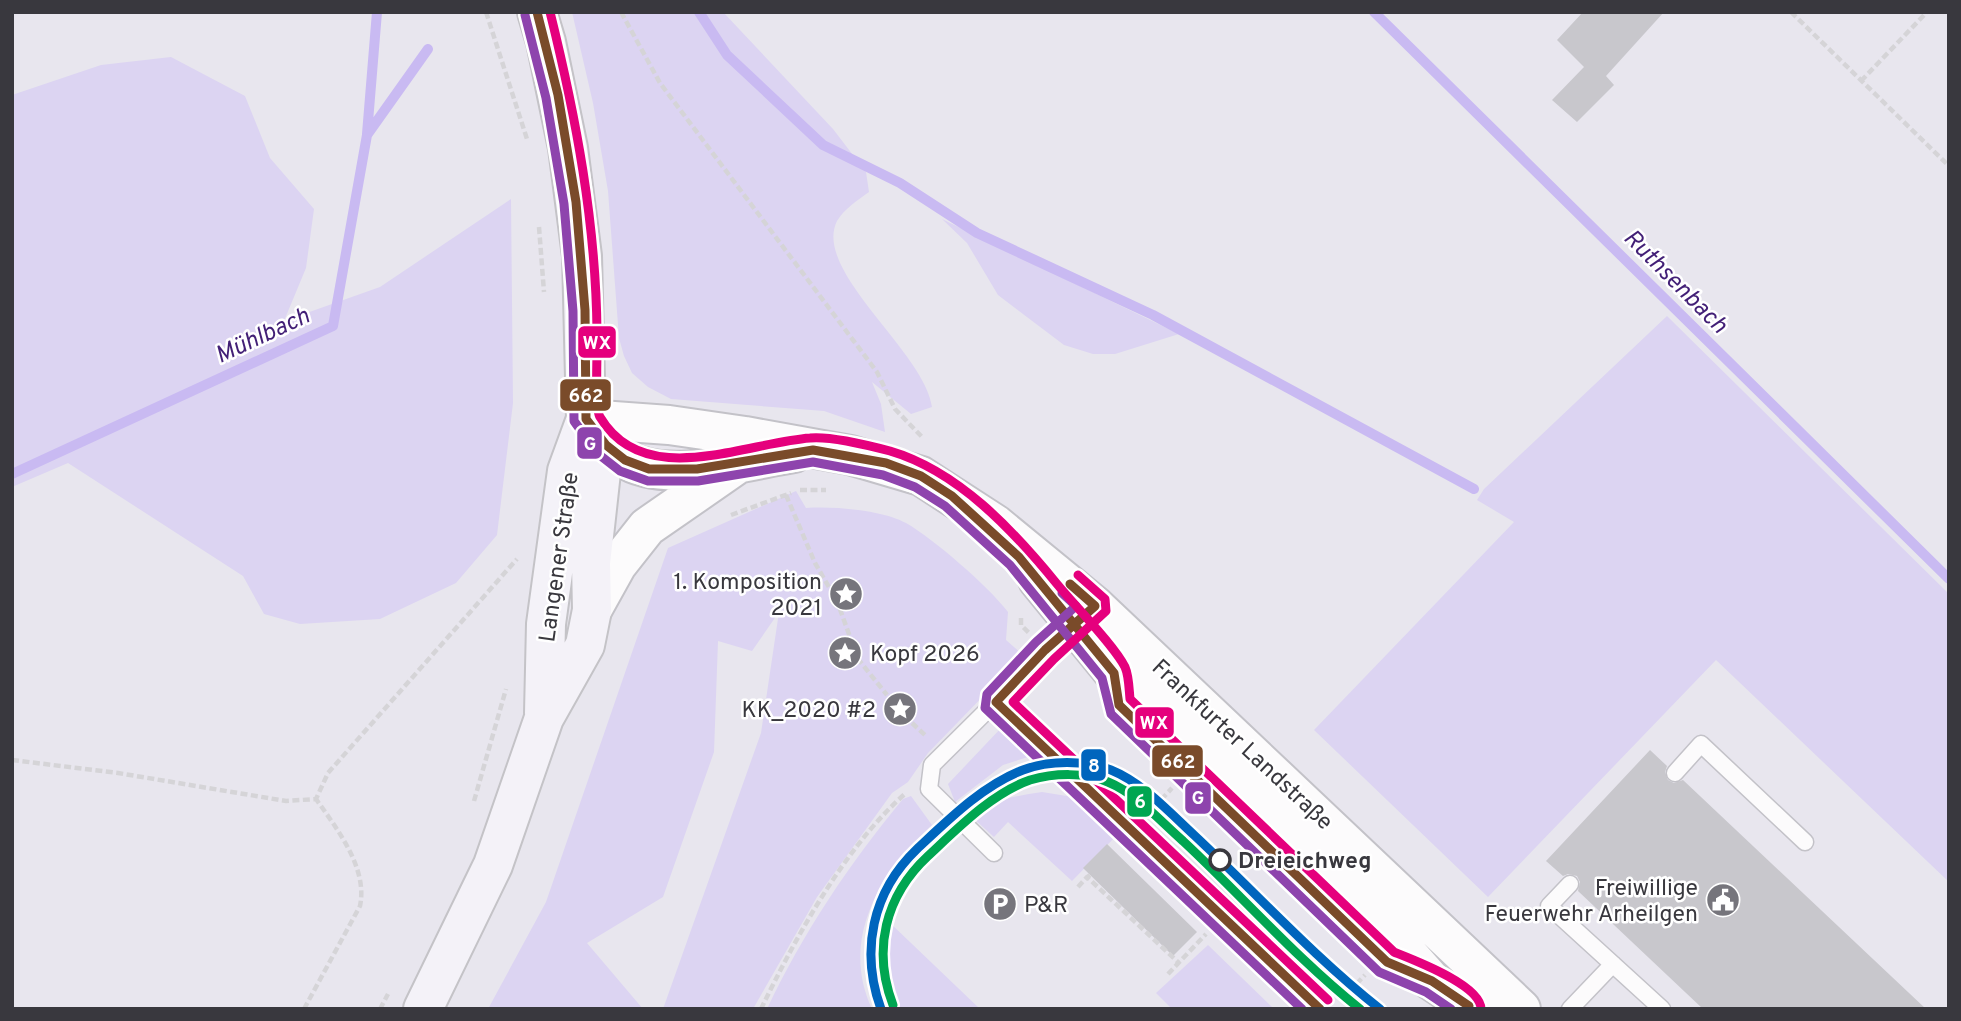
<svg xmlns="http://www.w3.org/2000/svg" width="1961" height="1021" viewBox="0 0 1961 1021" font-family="Overpass,sans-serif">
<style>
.green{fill:#dcd4f2}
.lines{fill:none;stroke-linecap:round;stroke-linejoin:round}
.stream{stroke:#c9baf2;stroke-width:10}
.building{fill:#c8c7cc}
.service-casing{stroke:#c3c2c8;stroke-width:19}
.tertiary-casing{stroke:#c3c2c8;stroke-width:42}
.primary-casing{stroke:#c4c3c7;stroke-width:42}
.path{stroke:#d5d4d7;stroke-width:4.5;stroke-dasharray:7 3.5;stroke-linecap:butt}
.service{stroke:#fcfbfc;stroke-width:16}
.tertiary{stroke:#fcfbfc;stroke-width:38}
.primary{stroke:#f4f2f8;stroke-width:38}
.bus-1-casing{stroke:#fff;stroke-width:14}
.bus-2-casing{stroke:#fff;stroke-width:14}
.bus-3-casing{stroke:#fff;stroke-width:14}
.bus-1{stroke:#7a4b2a;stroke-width:9}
.bus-2{stroke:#8e44ad;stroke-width:9}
.bus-3{stroke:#e5007d;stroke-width:9}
.tram-1-casing{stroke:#fff;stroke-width:14}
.tram-2-casing{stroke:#fff;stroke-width:14}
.tram-1{stroke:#0065bd;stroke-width:9}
.tram-2{stroke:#00a651;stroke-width:9}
.stop-dot{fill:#fff;stroke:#39383e;stroke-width:3.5}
.labels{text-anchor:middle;stroke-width:5;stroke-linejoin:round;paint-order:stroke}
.street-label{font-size:23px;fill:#39383e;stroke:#fff}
.poi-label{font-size:23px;fill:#39383e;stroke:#fff;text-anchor:end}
.stop-label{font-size:23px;font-weight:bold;fill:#39383e;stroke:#fff;text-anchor:start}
.water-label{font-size:24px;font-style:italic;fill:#421f76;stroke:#fff}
.line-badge{stroke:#fff;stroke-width:2.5}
.badge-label{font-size:19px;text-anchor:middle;font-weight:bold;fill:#fff}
</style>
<rect width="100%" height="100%" fill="#e8e6ee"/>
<path class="green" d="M572,12h151l110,117 33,43 3,20c-11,8 -25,17 -32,29 -25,50 88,131 95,186l-21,7 -39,-32 9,22 4,28 -61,-21 -153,-12 -23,-12 -16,-14 -8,-17 -5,-18 -11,-147 -15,-88z
M171,57l74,39 25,62 44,51 -8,59 -22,53 96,-34 131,-88 2,204 -16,132 -41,48 -76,36 -80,5 -36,-10 -21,-38 -175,-113 -56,24v-392l89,-30z
M942,219l237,115 -64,20h-22l-29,-9 -66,-50 -31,-52z
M1667,316l282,278v288l-233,-222 -228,237 -174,-167 200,-208 -37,-22 7,-11z
M796,491l10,17c27,-2 76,2 100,15 28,16 83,64 102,89l-2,28 17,15 -95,98 -20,29 -16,11 -75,104 -64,112h-90l98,-276 18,-121 -27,39 -34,-10 -4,111 -51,145 -76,46 56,66h-155l58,-107 122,-354z
M1002,727l29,29 -28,9 -48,37 -7,-18z
M1042,792l37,6 41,34 -48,49 -64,-59 -14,15 -22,-20c20,-18 45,-21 70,-25z
M911,796l21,29c-51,46 -93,114 -60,184h-105c36,-76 82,-145 136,-210z
M888,921l92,88h-91c-13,-26 -21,-65 -1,-88z
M1208,945l66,64h-102l-16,-16z"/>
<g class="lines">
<path class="stream" d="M699,12l28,43 96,90 77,38 77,50 176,82 321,174
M1374,12l575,567
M367,134l10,-122
M12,474l321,-148 34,-191 61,-86"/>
</g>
<path class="building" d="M1583,12h81l-58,64 8,9 -37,37 -25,-22 32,-33 -27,-27z
M1650,750l17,16 -2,6 3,8 6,3 9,-3 243,229h-223l-125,-118 2,-9 -3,-6 -9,-2 -5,2 -17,-15z
M1107,844l90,88 -24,24 -90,-88z"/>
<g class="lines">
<g class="service-casing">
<path id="service" d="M1116,683l3,22 268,257 23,10
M996,702l324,307
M1675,773l26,-29 104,98
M994,853l-65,-64 3,-24 143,-142
M1570,884l-21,22 113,103
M1570,1009l43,-45"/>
</g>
<g class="tertiary-casing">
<path id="tertiary" d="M586,419l83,6 76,11 105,19 71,21 74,48 100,82 426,403
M586,419c12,14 21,29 37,39 43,28 124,2 171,-5
M1038,580l76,93 287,273 31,35 42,28
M592,610l25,-45 30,-38 88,-61"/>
</g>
<g class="primary-casing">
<path id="primary" d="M544,713l2,-89 21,-153 19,-52
M423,1009l70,-144 51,-147 41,-73 7,-35 -1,-47 10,-91 -15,-53 -4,-163 -14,-108 -22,-106 -9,-30"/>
</g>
<path class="path" d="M486,12l41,127
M621,12l39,71 217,289 18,37 28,29
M1791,12l158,154
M1861,81l66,-69
M539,227l5,65
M800,490h26
M786,495l29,68 22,38 21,58 29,36
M731,515l60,-22
M1021,618v7l9,9
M912,723l14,13
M12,760l106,13 168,28 30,-2 12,-26 189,-214
M474,801l32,-112
M1147,815l25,-27
M1090,875l-3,2 92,86
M1078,887l9,-10
M1168,974l38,-40
M1342,999l23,-24
M304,1009l56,-103c8,-38 -23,-77 -44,-107
M380,1009l8,-15
M761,1009c35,-72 84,-163 145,-216"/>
<use href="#service" class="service"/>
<use href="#tertiary" class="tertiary"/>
<use href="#primary" class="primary"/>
<g class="bus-1-casing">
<path id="bus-1" d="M537,12l21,83 18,107 9,108 1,109 20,26 19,15 24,9h48l116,-19 73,13 35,13 31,20 67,61 95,116 5,32 268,257 45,19 37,25 -2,3
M1070,584l25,22 -50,44 -49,52 324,307"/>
</g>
<g class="bus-2-casing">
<path id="bus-2" d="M525,15l21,83 18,106 9,107 1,110 23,32 23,18 28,10h50l115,-19 70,13 32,12 30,19 65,59 92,113 9,36 268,258 47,20 25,17
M1062,593l14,13 -40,36 -49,52 -2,14 317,301"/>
</g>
<g class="bus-3-casing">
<path id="bus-3" d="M550,12c26,105 46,211 47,320 1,15 -3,76 3,85 44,74 144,26 210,21 20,-2 61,8 80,13 68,20 123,79 167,133 17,21 57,61 68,83 4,9 4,22 5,32l264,253c20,8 87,33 87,57
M1078,575l27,24 1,12 -52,48 -41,43 315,298"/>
</g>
<use href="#bus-1" class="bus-1"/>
<use href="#bus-2" class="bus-2"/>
<use href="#bus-3" class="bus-3"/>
<g class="tram-1-casing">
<path id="tram-1" d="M881,1009c-21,-58 -9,-117 36,-160 30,-28 66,-64 106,-79 26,-10 62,-10 88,0 32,13 58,42 83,65 62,58 119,121 186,174"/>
</g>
<g class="tram-2-casing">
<path id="tram-2" d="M893,1005c-21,-55 -8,-109 35,-149 29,-27 64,-63 102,-76 24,-7 55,-8 78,2 29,12 52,39 75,59 59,55 113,117 177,168"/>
</g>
<use href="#tram-1" class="tram-1"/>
<use href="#tram-2" class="tram-2"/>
</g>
<defs>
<g id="sight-disc" transform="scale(1.75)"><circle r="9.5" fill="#76757c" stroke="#fff"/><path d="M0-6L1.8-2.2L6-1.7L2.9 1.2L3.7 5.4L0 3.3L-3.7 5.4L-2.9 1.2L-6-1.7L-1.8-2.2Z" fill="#fff"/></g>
<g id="civic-disc" transform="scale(1.75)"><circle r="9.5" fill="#76757c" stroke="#fff"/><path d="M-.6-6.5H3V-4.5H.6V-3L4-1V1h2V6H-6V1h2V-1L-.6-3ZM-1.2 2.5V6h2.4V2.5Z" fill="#fff"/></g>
<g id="parking-disc" transform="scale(1.75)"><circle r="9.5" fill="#76757c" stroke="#fff"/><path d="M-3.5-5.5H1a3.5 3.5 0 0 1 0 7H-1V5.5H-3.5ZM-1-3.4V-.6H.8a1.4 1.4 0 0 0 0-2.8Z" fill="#fff"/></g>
</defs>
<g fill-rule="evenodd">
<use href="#sight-disc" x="846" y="594"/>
<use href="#sight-disc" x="845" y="653"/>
<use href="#sight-disc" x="900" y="709"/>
<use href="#civic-disc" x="1723" y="900"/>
<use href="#parking-disc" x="1000" y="904"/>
</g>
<circle class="stop-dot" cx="1220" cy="860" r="10"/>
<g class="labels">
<g class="street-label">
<text transform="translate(558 557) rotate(-82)" y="8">Langener Straße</text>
<text transform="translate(1243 744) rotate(43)" y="8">Frankfurter Landstraße</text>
</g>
<g class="poi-label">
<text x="822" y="589">1. Komposition<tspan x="822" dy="26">2021</tspan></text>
<text x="870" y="661" text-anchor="start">Kopf 2026</text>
<text x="876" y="717">KK_2020 #2</text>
<text x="1698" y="895">Freiwillige<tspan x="1698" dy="26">Feuerwehr Arheilgen</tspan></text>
<text x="1024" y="912" text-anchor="start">P&amp;R</text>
</g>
<g class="stop-label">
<text x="1238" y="868">Dreieichweg</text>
</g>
<g class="water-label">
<text transform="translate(1676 281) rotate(45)" y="8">Ruthsenbach</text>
<text transform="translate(262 335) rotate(-25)" y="8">Mühlbach</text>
</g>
</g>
<g class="line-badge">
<rect x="577" y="325" width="40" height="34" rx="7" fill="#e5007d"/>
<rect x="559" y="378" width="53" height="34" rx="7" fill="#7a4b2a"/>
<rect x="576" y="426" width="27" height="34" rx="7" fill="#8e44ad"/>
<rect x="1134" y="706" width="41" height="33" rx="7" fill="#e5007d"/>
<rect x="1151" y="744" width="53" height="34" rx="7" fill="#7a4b2a"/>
<rect x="1080" y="748" width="27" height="34" rx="7" fill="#0065bd"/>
<rect x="1184" y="781" width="28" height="34" rx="7" fill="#8e44ad"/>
<rect x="1126" y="785" width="27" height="33" rx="7" fill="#00a651"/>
</g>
<g class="badge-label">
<text x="597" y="349">WX</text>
<text x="586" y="402">662</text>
<text x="590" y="450">G</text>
<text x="1154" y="729">WX</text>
<text x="1178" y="768">662</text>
<text x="1094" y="772">8</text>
<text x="1198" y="804">G</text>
<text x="1140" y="808">6</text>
</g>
<rect width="1961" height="1021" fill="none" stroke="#39383e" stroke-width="28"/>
</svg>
